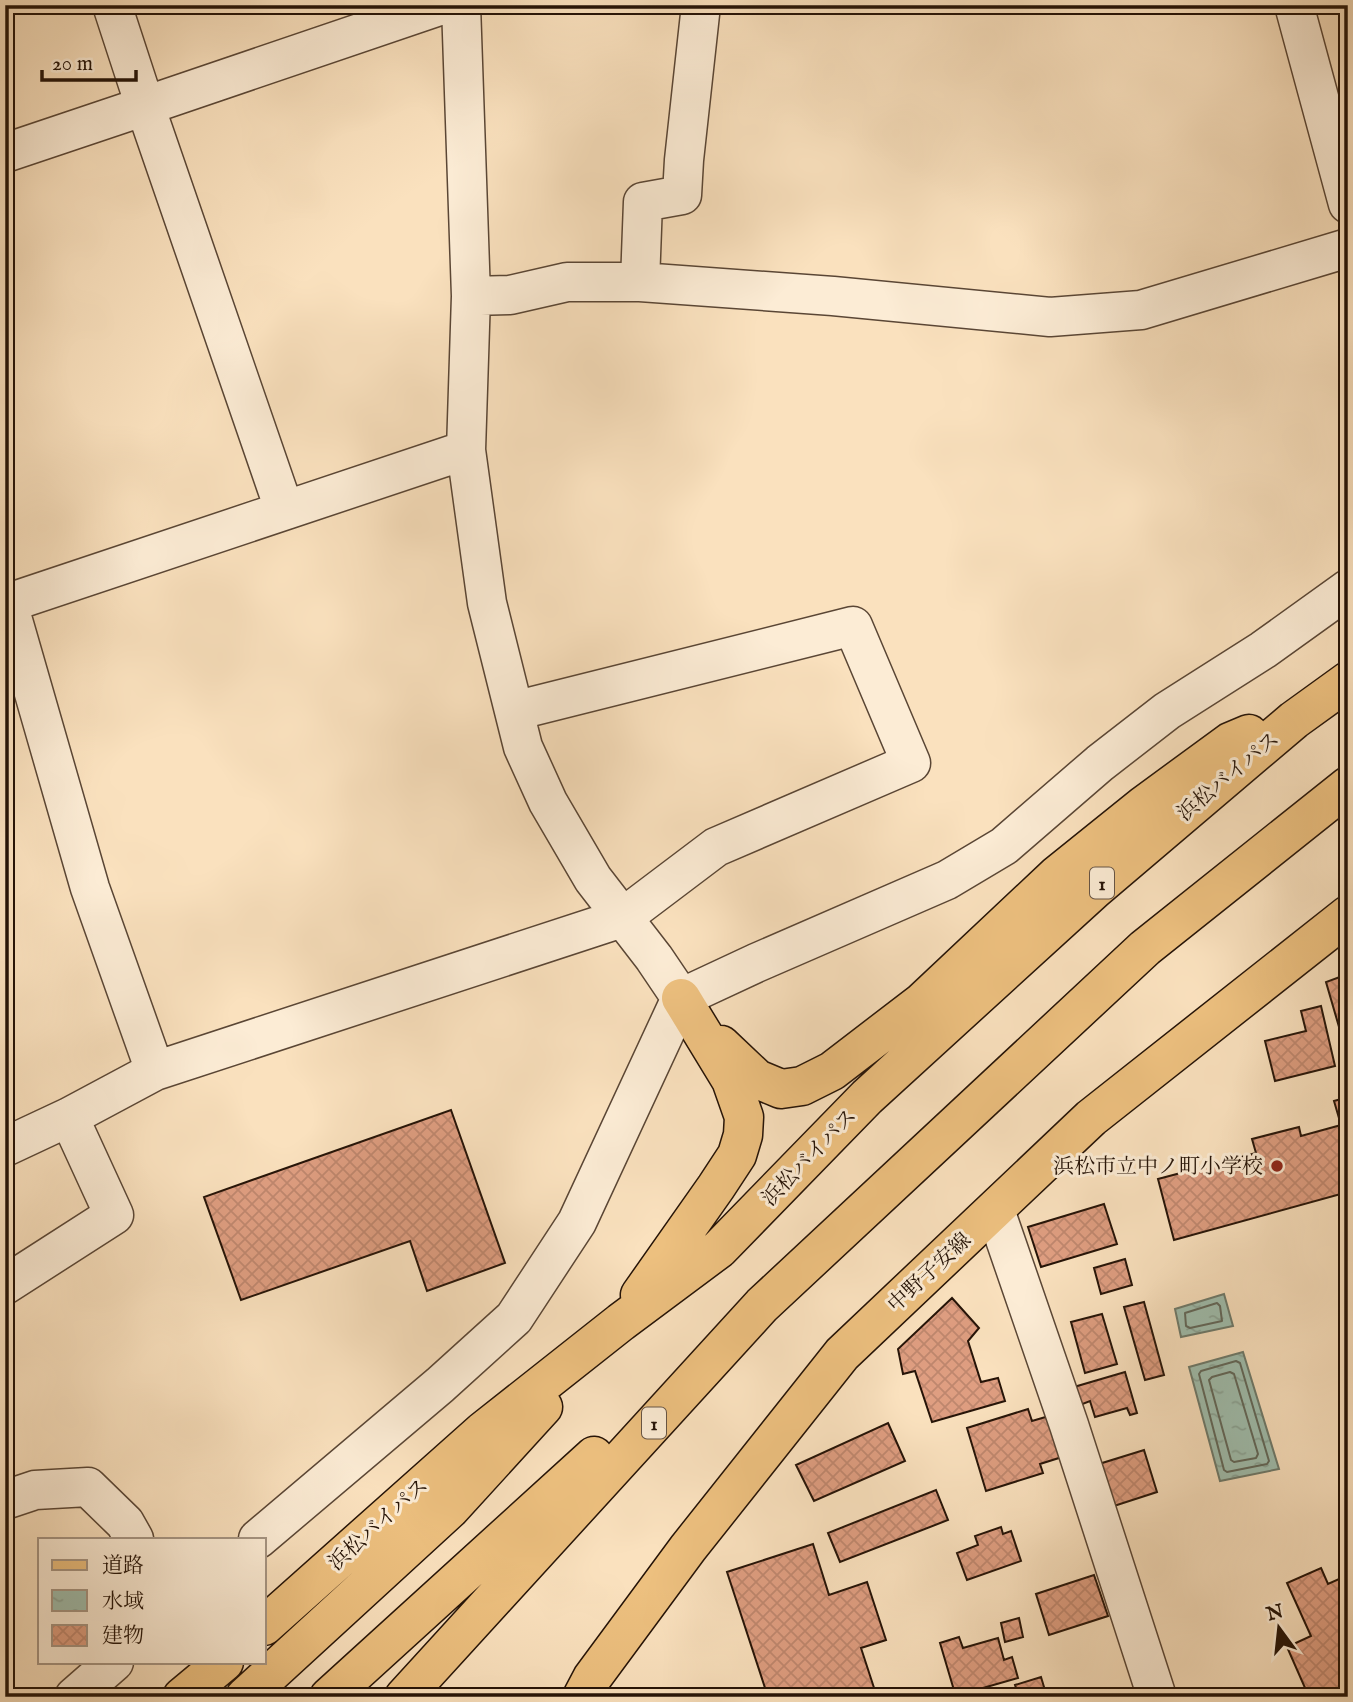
<svg xmlns="http://www.w3.org/2000/svg" width="1353" height="1702" viewBox="0 0 1353 1702" font-family="'IM FELL English','Noto Serif JP',serif">
<style>
.water{fill:url(#water-ripples);stroke:#6e7a6b;stroke-width:2}
.lines{fill:none;stroke-linecap:round;stroke-linejoin:round}
.shore{stroke:#62685a;stroke-width:2}
.building{fill:url(#building-cross-hatch);stroke:#251307;stroke-width:2}
.minor-casing{stroke:#5a4635;stroke-width:41}
.major-casing{stroke:#251307;stroke-width:41}
.highway-casing{stroke:#251307;stroke-width:41}
.minor{stroke:#fcecd5;stroke-width:38}
.major{stroke:#edc07f;stroke-width:38}
.highway{stroke:#edc07f;stroke-width:38}
.poi-dot{fill:#8f2418;stroke:#fcecd5;stroke-width:2.5}
.labels{text-anchor:middle;stroke-width:6;stroke-linejoin:round;paint-order:stroke}
.shield{fill:#fcecd5;stroke:#665445;stroke-width:2}
.shield-label{font-size:19px;font-weight:bold;fill:#251307}
.street-label{font-size:21px;fill:#251307;stroke:#fcecd5}
.poi-label{font-size:21px;fill:#251307;stroke:#fcecd5;text-anchor:end}
</style>
<defs>
<pattern id="water-ripples" width="26" height="14" patternUnits="userSpaceOnUse" patternTransform="scale(1.75)"><rect width="26" height="14" fill="#9fbeae"/><path d="M2 4q2-2 4 0t4 0M15 11q2-2 4 0t4 0" fill="none" stroke="#89a294"/></pattern>
<pattern id="building-cross-hatch" width="8" height="8" patternUnits="userSpaceOnUse" patternTransform="scale(1.75)"><rect width="8" height="8" fill="#df9e81"/><path d="M0 0l8 8M0 8l8-8" fill="none" stroke="#bf876e"/></pattern>
</defs>
<rect width="100%" height="100%" fill="#fae1be"/>
<filter id="stains"><feTurbulence type="fractalNoise" baseFrequency=".00286" numOctaves="4"/><feColorMatrix values="0 0 0 0 .2 0 0 0 0 .09 0 0 0 0 .02 0 0 0 .5 -.17"/></filter>
<radialGradient id="worn" r=".72"><stop offset=".6" stop-color="#630" stop-opacity="0"/><stop offset="1" stop-color="#630" stop-opacity=".3"/></radialGradient>
<path class="water" d="M1224,1294l9,32 -52,11 -6,-28z
M1243,1352l36,117 -59,12 -31,-114z"/>
<g class="lines">
<path class="shore" d="M1217,1303l3,3 2,15 -32,7 -4,-2 -1,-13z
M1236,1361l4,2 29,98 -2,3 -40,8 -3,-2 -25,-96 2,-3z
M1230,1372l4,2 24,80 -2,4 -22,4 -3,-2 -22,-80 3,-3z"/>
</g>
<path class="building" d="M1348,974v84l-22,-76z
M1321,1006l14,60 -60,15 -10,-40 41,-10 -5,-20z
M1348,1097v95l-174,48 -16,-61 98,-26 -4,-14 47,-12 2,9 40,-11 -7,-24z
M451,1110l54,153 -78,28 -17,-50 -169,59 -37,-103z
M1104,1204l13,40 -76,23 -13,-40z
M1125,1259l7,26 -31,9 -7,-26z
M952,1298l27,30 -11,13 13,41 17,-4 7,23 -73,21 -17,-51 -12,3 -5,-25z
M1144,1302l20,73 -19,5 -21,-73z
M1102,1314l15,50 -32,9 -14,-51z
M1125,1372l12,41 -7,2 -3,-7 -32,9 -5,-16 -10,4 -6,-18z
M1028,1409l4,12 17,-5 13,41 -22,7 3,9 -57,18 -19,-63z
M888,1423l17,38 -91,40 -18,-36z
M1144,1450l13,42 -43,14 -15,-42z
M936,1490l12,30 -108,42 -12,-29z
M1001,1527l2,7 8,-3 10,30 -54,19 -10,-27 21,-8 -3,-9z
M813,1544l16,51 38,-13 19,58 -25,8 16,49h-109l-41,-125z
M1321,1568l7,16 20,-9v122h-39l-22,-50 24,-11 -24,-53z
M1094,1575l14,41 -59,19 -13,-41z
M1019,1618l4,19 -18,5 -4,-19z
M959,1637l4,11 35,-10 6,22 8,-3 6,21 -42,12 2,7h-22l-16,-54z
M1041,1677l6,20h-28l-4,-12z"/>
<g class="lines">
<g class="minor-casing">
<path id="minor" d="M112,5l33,101 297,-101
M461,5l10,291 -5,154 21,153 36,144 25,55 45,77 61,79 27,40
M1294,5l54,199
M5,153l140,-47 139,403
M640,282l3,-80 39,-7 2,-35 17,-155
M471,296l39,-1 57,-13h73l193,14 217,21 91,-7 207,-62
M5,604l461,-154
M155,1071l467,-153 94,-71 195,-84 -58,-137 -339,85
M5,1147l64,-30
M995,1210l74,215 88,272
M5,1285l109,-70 -45,-98 86,-46 -65,-183 -82,-285
M5,1500l30,-10 53,-3 37,36 9,16
M258,1539l182,-154 74,-67 63,-96 104,-224 75,-35 191,-83 57,-34 96,-83 67,-52 96,-61 85,-61
M74,1697l40,-35"/>
</g>
<g class="major-casing">
<path id="major" d="M582,1697l10,-19 96,-130 154,-194 249,-236 257,-203"/>
</g>
<g class="highway-casing">
<path id="highway" d="M721,1045l36,34 24,10 21,-3 30,-15 90,-69 135,-127 87,-70 86,-63 19,-8
M640,1295l76,-108 21,-32 6,-20 1,-18 -13,-37 -50,-82
M264,1626l219,-195 138,-109 98,-73 148,-152 228,-208 199,-169 54,-39
M182,1697l42,-35
M245,1697l205,-188 93,-102
M329,1697l265,-241
M404,1697l358,-392 383,-357 203,-162"/>
</g>
<use href="#minor" class="minor"/>
<use href="#major" class="major"/>
<use href="#highway" class="highway"/>
</g>
<circle class="poi-dot" cx="1277" cy="1166" r="7"/>
<g class="labels">
<g class="shield">
<rect x="1090" y="867.5" width="24" height="31" rx="5"/>
<rect x="642" y="1407.5" width="24" height="31" rx="5"/>
</g>
<g class="shield-label">
<text x="1102" y="890">1</text>
<text x="654" y="1430">1</text>
</g>
<g class="street-label">
<text transform="translate(1228 776) rotate(-40)" y="7">浜松バイパス</text>
<text transform="translate(809 1157) rotate(-46)" y="7">浜松バイパス</text>
<text transform="translate(929 1272) rotate(-43)" y="7">中野子安線</text>
<text transform="translate(378 1524) rotate(-42)" y="7">浜松バイパス</text>
</g>
<g class="poi-label">
<text x="1263" y="1173">浜松市立中ノ町小学校</text>
</g>
</g>
<rect width="1353" height="1702" fill="none" stroke="#fae1be" stroke-width="28"/>
<rect x="7" y="7" width="1339" height="1688" fill="none" stroke="#251307" stroke-width="3.5"/>
<rect x="14" y="14" width="1325" height="1674" fill="none" stroke="#251307" stroke-width="2"/>
<rect x="38" y="1538" width="228" height="126" fill="#fcecd5" stroke="#a69583" stroke-width="2"/>
<rect x="52" y="1560" width="35" height="10" fill="#edc07f" stroke="#a69583" stroke-width="2"/>
<text x="102" y="1572" font-size="21" fill="#251307">道路</text>
<rect x="52" y="1590" width="35" height="21" fill="url(#water-ripples)" stroke="#a69583" stroke-width="2"/>
<text x="102" y="1608" font-size="21" fill="#251307">水域</text>
<rect x="52" y="1625" width="35" height="21" fill="url(#building-cross-hatch)" stroke="#a69583" stroke-width="2"/>
<text x="102" y="1642" font-size="21" fill="#251307">建物</text>
<g transform="translate(1279 1628) rotate(345)" stroke="#fcecd5" stroke-width="5" paint-order="stroke">
<path d="M0-5L12 26L0 18L-12 26Z" fill="#251307"/>
<text y="-10" font-size="19" font-weight="bold" text-anchor="middle" fill="#251307">N</text>
</g>
<path d="M42 70v10h94v-10" fill="none" stroke="#251307" stroke-width="3.5"/>
<text x="52" y="70" font-size="21" fill="#251307" stroke="#fcecd5" stroke-width="5" paint-order="stroke">20 m</text>
<rect width="100%" height="100%" filter="url(#stains)"/>
<rect width="100%" height="100%" fill="url(#worn)"/>
</svg>
